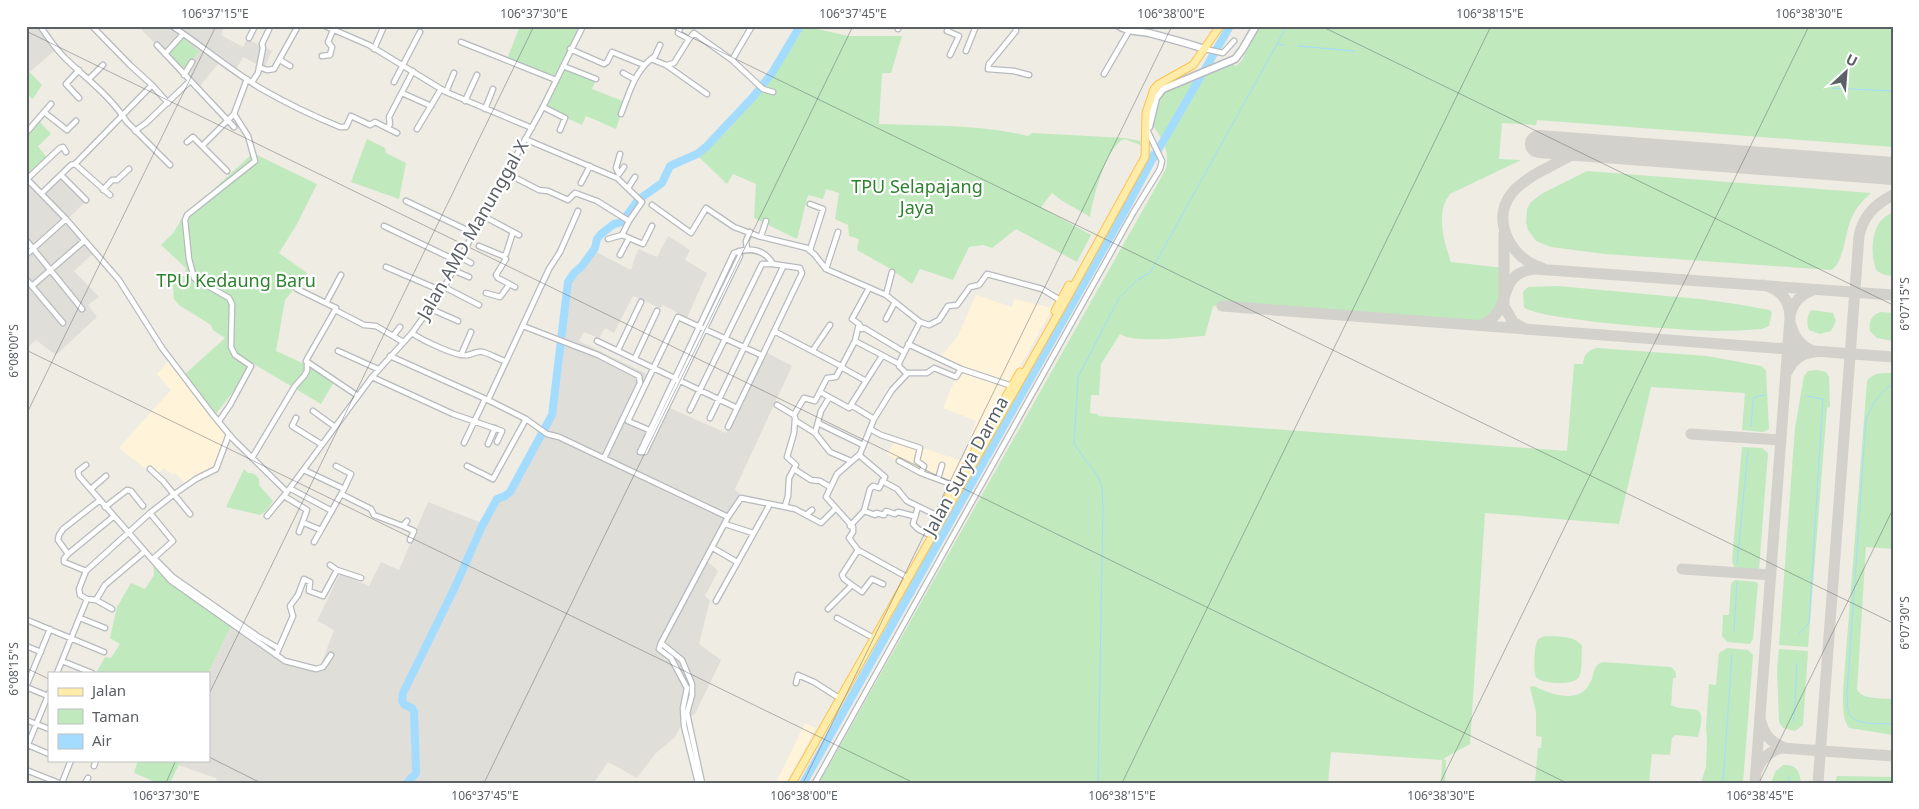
<svg xmlns="http://www.w3.org/2000/svg" width="1919" height="809" viewBox="0 0 1919 809" font-family="'Noto Sans',sans-serif">
<style>
.commercial{fill:#fff4d9}
.industrial{fill:#e0ded8}
.green{fill:#c0e9be}
.water{fill:#a4dcff}
.lines{fill:none;stroke-linecap:round;stroke-linejoin:round}
.stream{stroke:#a4dcff;stroke-width:1}
.river{stroke:#a4dcff;stroke-width:8}
.taxiway{stroke:#d2d1cc;stroke-width:11}
.runway{stroke:#d2d1cc;stroke-width:28}
.street-casing{stroke:#b6babe;stroke-width:7}
.secondary-casing{stroke:#b7bbc1;stroke-width:9}
.primary-casing{stroke:#fbc250;stroke-width:9}
.street{stroke:#fff;stroke-width:4.5}
.secondary{stroke:#fff;stroke-width:6}
.primary{stroke:#ffeca9;stroke-width:7}
.ticks{fill:none;stroke:#5b6065;stroke-width:1;stroke-opacity:0.45}
.labels{text-anchor:middle;stroke-width:4.5;stroke-linejoin:round;paint-order:stroke}
.park-label{font-size:18px;fill:#2f822e;stroke:#fff}
.street-label{font-size:18px;fill:#5b6065;stroke:#fff}
.neatline{fill:none;stroke:#5b6065;stroke-width:2}
.ticks-label{font-size:12px;text-anchor:middle;fill:#5b6065}
</style>
<rect width="100%" height="100%" fill="#efece3"/>
<path class="commercial" d="M976,295l36,12 2,-8 39,9 -102,180 -39,-18 -25,-16 9,-15 66,22 14,-40 -33,-13 17,-40 -20,-10 18,-22z
M169,361l32,44 29,32 -15,37 -27,12 -13,-13 -3,2 -8,-7 -9,8 -36,-28 52,-58 -14,-16z
M805,723l11,5 -30,55h-10z"/>
<path class="industrial" d="M26,26h18l-5,4 16,20 -25,22 -4,-4z
M138,26h87l-4,9 22,12 4,-8 25,12 -8,17 -21,-11 -9,16 -15,-10 -21,25z
M26,178l17,17 19,-17 23,24 -17,17 28,32 -22,20 25,26 -11,8 9,12 -41,38 -20,-15 -10,9z
M668,236l22,14 -5,10 22,13 -20,45 -24,-13 -3,3 -27,-12 -19,37 -9,-5 -6,10 -15,-6 -5,9 68,33 -22,46 23,10 13,-26 65,29 38,-82 28,15 -57,123 5,5 -32,68 10,9 -13,25 5,4 -11,44 22,16 -26,54 -12,7 -8,16 -20,17 -18,24 -29,-16 -14,21h-377l-1,-5 -38,-13 3,-5h28l-1,-87 25,-51 50,36 37,9 14,-37 -17,-9 23,-48 29,13 12,-24 18,8 29,-68 54,21 14,-25 13,-3 43,-79 6,-84 10,-49 17,-17 9,-15 37,19 4,-13 4,-8 18,8z"/>
<path class="green" d="M520,26h66l-21,41 31,12 -4,10 33,13 -9,27 -30,-13 -4,9 -38,-17 -2,-7 10,-19 -44,-18 -1,-5z
M805,26l43,10h54l-11,37h-9l-3,51c50,2 101,0 149,12l4,-3 93,5 15,3 1,4 -17,-6c-18,8 -31,58 -34,78 -14,-9 -25,-13 -38,-24l-11,14 50,28 -14,27 -61,-33 -24,19 -9,-3 -14,2 -16,33 -33,-11 -8,15 -23,-16 -32,-18 2,-11 -10,-3 -1,-11 -13,-6 4,-26 -13,-4 -3,10 -15,-4 -11,44 -43,-21 2,-34 -23,-10 -6,10 -28,-27 30,-28z
M1260,26h633v121l-356,-27 -1,5 -34,-2 -3,36 22,1 -71,34c-15,19 -6,48 1,68l53,6c0,26 4,55 -31,57l-260,-19 -8,30c-20,1 -69,8 -85,-2l-19,30 -2,31h-8l-1,18 8,1v2l469,35 7,-87h9c1,-9 4,-14 14,-16l110,8 54,10 5,4 3,59 -6,3 -21,-2 3,-37 -94,-6 -32,137 -134,-11 -15,231 -27,15 3,1 -1,23h-4l1,-23 -111,-8 -3,31h-509l347,-614c4,-17 -3,-30 -13,-43l10,-35 69,-27 4,2 6,-6z
M183,38l16,14 -15,16 -16,-13z
M26,68l16,17 -9,14 -7,-5z
M39,121l12,13 -13,12 9,12 -21,19v-53l6,4z
M367,139l18,9 1,5 20,10 -7,36 -48,-17z
M251,155h6l60,29 -20,40 -18,29 28,20 -22,27 -9,51 35,16 23,15 -13,22 -67,-40 -38,50 -32,-39 41,-37 -12,-8 -2,-5 -32,-20 -5,-6 -1,-14 12,-10 1,-7 -25,-23 13,-13 8,-14z
M1587,171l284,22c-8,7 -15,15 -19,24 -7,14 -8,47 -21,53l-226,-16 -54,-7 -15,-6 -8,-11 -2,-7 1,-14 4,-7 12,-9z
M1893,212v64l-8,-1 -8,-4c-6,-11 -6,-35 1,-46 3,-6 9,-10 15,-13z
M1558,286l142,13 36,5 34,6 2,2 -3,14 -7,3c-15,1 -31,2 -46,2 -26,0 -180,-11 -192,-24l-1,-15 5,-5z
M1812,310l21,3 3,8 -5,10 -11,3 -11,-4c-3,-6 -2,-16 3,-20z
M1881,312l12,1v28l-16,-3 -7,-7c-2,-9 2,-17 11,-19z
M1817,370l9,2 3,5 1,30 -3,1 -19,239 -29,-2 16,-217 9,-52 4,-5z
M1893,373v176l-27,-2 -9,142c4,11 25,9 36,10v36l-44,-7c-7,-9 -6,-24 -6,-36l24,-311c6,-9 16,-8 26,-8z
M1742,447l20,1 6,5 -9,116 -2,2 -22,-2 -3,-8z
M244,469l4,4c7,-1 13,5 11,12l14,16 -7,10 -6,4 -34,-8z
M153,560l14,16 66,46 -25,51h-112l9,-16 6,1 9,-14 -10,-6 7,-31 14,-24 14,6 9,-14z
M1735,580l21,2 2,2 -5,55 -3,5 -23,-2 -5,-6 1,-21h6l2,-32z
M1546,636c12,1 29,-1 36,10 -1,9 1,24 -3,31 -5,9 -38,7 -43,0 -3,-5 -2,-29 1,-35 1,-4 5,-5 9,-6z
M1727,648l21,2 5,5 -10,128h-42l5,-16 1,-27 -1,-13 3,-43 7,1 3,-32z
M1779,649l29,2 -5,74 -8,6 -12,-3 -4,-6 -2,-54z
M1603,662l67,5c5,2 6,5 6,11h-3l-2,27c20,10 38,-8 27,32l-23,-2 -3,3 -2,17 -18,-1 -3,29h-114l3,-35h3l1,-11 -6,-1v-24l-6,-25 4,-1c15,8 46,19 56,-3 5,-8 2,-18 13,-21z
M138,760h43l-11,23h-12l-24,-10z
M1783,765c13,-1 17,6 18,18h-30l4,-11z
M1837,776l56,1v6h-58z"/>
<path class="water" d="M1151,151l5,1 2,5 -26,49 -324,577h-9z"/>
<g class="lines">
<path class="stream" d="M1278,44l6,1
M1298,46l56,5
M1832,88l61,3
M1893,384c-12,6 -23,24 -27,36l-19,274c1,6 -1,15 3,21 7,11 31,8 43,9
M1751,426l2,-25 2,-4 10,-2
M1737,564l11,-114
M1734,631l3,-49
M1799,634l10,-11 14,-224 -16,-3
M1794,721l3,-58
M1098,783l5,-275 -1,-21 -5,-12 -23,-31 4,-67 41,-79 18,-18 13,-7 137,-247
M1723,783l9,-129
M1789,783v-6"/>
<path class="river" d="M1154,157l76,-131
M407,783l9,-10v-5l-2,-56 -2,-4 -7,-3 -3,-4 1,-8 52,-106 28,-63 14,-25 8,-3 5,-4 42,-77 16,-133 6,-9 8,-7 13,-18 2,-9 4,-5 13,-10 8,-2 16,-22 24,-17 8,-17 27,-12 9,-7 47,-50 19,-24 28,-47"/>
<path class="taxiway" d="M1504,234v72l9,16 12,7
M1542,268c-16,-5 -27,-15 -34,-29 -18,-39 14,-59 43,-73 11,-6 23,-13 35,-16 10,-2 21,-1 31,0
M1222,306l671,51
M1790,316c3,-14 10,-21 23,-26
M1480,325c36,-12 13,-52 55,-56l358,26
M1787,372c6,-12 14,-19 28,-20 -13,-5 -21,-14 -24,-27
M1691,434l90,6
M1682,569l89,6
M1761,722c3,13 12,22 25,26
M1757,770c5,-12 13,-19 25,-22l111,8
M1755,783l35,-465c0,-19 -10,-29 -27,-33
M1818,783l41,-547c4,-20 16,-32 34,-41"/>
<path class="runway" d="M1539,144l354,27"/>
<g class="street-casing">
<path id="street" d="M40,26c9,12 16,24 27,34 21,20 44,37 60,62l43,43
M172,26c30,20 57,43 88,62 26,15 53,28 80,39h6l5,-11 19,9 5,-3 22,11
M325,26l44,19 77,47 86,36
M949,26l-2,5 12,5 -9,19
M1015,26l1,5 -27,33 -1,5 26,2 15,4
M898,29l1,-3
M249,38l6,-12
M689,39l5,-6 38,27 31,29 10,3
M461,42l95,38
M157,45l77,82
M374,49l10,-23
M570,49l34,15 3,-2 5,-10 32,13
M1205,49l18,4 11,-12
M966,51l10,-25
M165,54l18,-20
M322,56l8,-1 2,-8 -4,-5 5,-12
M651,59l4,-3 5,-11
M280,60l10,6
M732,60l20,-34
M667,65l7,-2 15,-24 -11,-6 3,-7
M563,66l33,13
M259,67l8,3 7,-1 24,-43
M79,70l-13,14 13,14
M623,73l11,6
M1104,74l25,-43
M184,75l8,-13
M89,79l14,-14
M252,82l6,-9 5,-25 -1,-4 8,-17
M394,82l26,-50
M152,85l16,18
M446,92l8,-19
M402,93l29,13
M465,101l12,-26
M543,107l22,11 -5,12
M485,109l8,-20
M44,112l23,18 9,-9
M621,114c8,-20 13,-41 30,-55l15,6 41,29
M388,128l2,-4 -1,-7 24,-46
M417,129l24,-40
M135,131l11,-8 44,-42
M26,133l25,-29
M187,142l6,-5 34,34
M202,146l32,-32 13,-35
M75,164l77,-79 -22,-20 -38,-39
M506,173l33,17 9,1 20,9 7,-7 3,1 19,7 32,20 13,-19 -25,-24 -92,-39
M619,174l-3,-6 4,-14
M619,174l5,-7
M62,176l24,24
M26,178l40,41 53,61 43,68 51,67 20,24 54,53 -20,24
M27,179l33,-31 3,-1 3,5
M581,183l9,-17
M628,188l7,-11
M103,190l9,-10h5l12,-11
M42,193l29,-28 4,-1 35,31
M406,201l67,32
M810,204l13,5 -13,41
M652,205l39,28 15,-25 28,19 24,9 49,12 8,7 11,14 60,26 34,27 9,3 10,-5 9,-14 9,-1 13,-18 9,-2 8,-11 55,15 18,11
M483,216l36,19
M384,226l73,35
M622,235l7,-14
M761,236l5,-15
M608,239l14,-4 21,9 9,-18
M26,240l56,69
M479,246l24,10 3,-2 7,-22
M747,249l-1,-8 4,-9
M26,255l40,-36
M620,255l9,-17
M503,256l3,3 -10,16 2,3 17,9
M460,257l11,6
M386,267l56,24
M826,269l12,-37
M453,270l16,7
M26,279l37,44
M32,286l52,-45
M444,287l35,18
M297,289l39,19 -1,2 29,15 12,1 27,16
M486,293l14,4 9,-12
M886,295l6,-23
M326,303l15,-28
M431,309l27,12
M886,319l9,-17
M859,324l-7,-5 17,-31
M523,326l75,29 41,21 1,7 -36,75
M774,331l67,35
M412,333c8,6 46,25 56,22 5,-1 8,-4 15,-3 7,2 15,7 22,9
M393,336l7,-9
M597,341l140,67
M855,341l44,23
M908,344l53,25 51,17
M618,350l23,-48
M813,350l17,-25
M338,351l40,18
M461,355l10,-23
M390,356l98,44 38,19 21,15 12,3 169,80
M635,358l22,-47
M306,361l52,35
M841,367l25,14
M907,374l-8,-8v-3l21,-41
M372,377l81,37 49,17 -5,11
M820,392l29,16 33,-52
M488,400l61,-131 11,-17 18,-41
M777,405l17,10
M851,405l23,14
M690,410l72,-146h11l27,4 2,5 -74,154
M313,411l22,16
M296,418l-4,8 29,18
M710,418l73,-151
M219,421l11,-16 21,-39 -16,-11 -4,-8 1,-43 -3,-6 -35,-20 -5,-19 -4,-39 2,-5 68,-54 -7,-25 -14,-22
M818,423l45,22
M870,429l11,6 39,13 -3,13 7,5 -3,7
M649,430l-21,-9 50,-104 83,38
M815,433l6,-22 8,-13
M464,443l21,-44
M488,444l7,-16
M640,452l94,-199c16,-6 30,-4 39,11
M640,452h5l95,-196 -1,-5
M252,458l43,-72 9,-10 3,-5v-12l28,-49
M851,461l-21,-9 -15,-19 -19,-12 -2,-6 10,-17 11,3 12,-23 9,-1 19,-36 4,-17 3,5 2,-1 40,24
M899,461l22,12 35,13
M86,465l-8,6 1,5 92,105 114,80 31,8 7,-2 8,-12
M336,466l15,8 -7,15
M467,466l26,13 33,-60
M150,469l13,12 27,33
M794,469l17,11 9,1 10,6
M304,470l40,19 -23,41
M938,479l4,-14
M882,481l15,8 10,12 31,15
M91,489l15,-13
M291,489l41,22
M287,492l85,-115 40,-44 30,-42 101,-184 40,-81
M341,494l30,15 3,6 29,11 4,-5
M284,496l23,14 -8,22
M785,506l3,-10 1,-18 7,-13 -9,-8 7,-24 1,-14
M105,507l22,-17 4,1 12,15
M918,507l-5,17 5,5 10,5
M864,511l11,4 1,-2 8,2 2,-4 9,3 3,-2 16,4
M150,513l23,28 -19,17
M806,515l6,-5
M304,523l17,7 -7,12
M725,524l28,9
M403,526l11,5 -4,9
M850,526l14,-15 6,-22 3,-3 6,2 6,-11 -26,-22
M713,548l24,14
M858,550l47,26
M68,554l-10,-14 1,-5 4,-6 37,-29
M154,558l19,19 86,60 19,11
M330,565l7,5 24,8
M86,571l-22,-9v-3l4,-5 45,-37
M852,585l10,7 10,-13 11,5
M96,600l9,-15 39,-33
M716,601l54,-97
M112,609l-16,-9 -9,-1 -7,-4 -1,-6 7,-18 64,-58 23,-18 23,-16 20,-10 13,-35
M828,609l24,-24 -8,-6 -2,-4 16,-25 -9,-12 4,-6v-5l-27,-30 11,-23 23,-20 14,-35 18,-29 16,-17h19l7,-5 22,9 5,-8
M80,618l25,10
M837,618l33,18
M27,620l77,32
M661,643l21,17 10,24v11l-5,18 15,70
M26,646l15,6
M276,655l17,-39 -3,-10 8,-11 6,-16 6,3 -1,9 14,5 14,-26
M62,661l30,12
M57,673l30,-74
M796,683l2,-8 16,7 22,14
M26,687l24,-58
M26,687l22,9
M26,720l23,9
M28,745l21,9
M26,749l23,-56
M94,766l2,-6
M26,770l33,13
M62,783l9,-23
M85,783l3,-5
M698,783l-14,-57 -1,-18 4,-20 -16,-30 -12,-9 2,-6 67,-126 13,-19 54,11 26,14 14,-14
M815,783l318,-570 27,-44 2,-8 -14,-29"/>
</g>
<g class="secondary-casing">
<path id="secondary" d="M1119,26c9,6 19,5 30,7 19,5 37,10 56,16
M1149,127l7,-29 7,-9 72,-30 7,-9 14,-24"/>
</g>
<g class="primary-casing">
<path id="primary" d="M1055,311l14,-26
M937,517l83,-145
M792,783l274,-483 79,-143 1,-44 8,-24 5,-5 34,-19 27,-39"/>
</g>
<use href="#street" class="street"/>
<use href="#secondary" class="secondary"/>
<use href="#primary" class="primary"/>
</g>
<path class="ticks" d="M668,26l1225,597M1321,26l572,279M26,31l1541,752M26,350l888,433M26,415l190,-389M26,668l23,11M209,694l325,-668M209,757l52,26M166,783l10,-23M484,783l369,-757M803,783l369,-757M1122,783l369,-757M1440,783l369,-757M1759,783l134,-274"/>
<g class="labels">
<g class="park-label">
<text x="917" y="193">TPU Selapajang<tspan x="917" dy="21">Jaya</tspan></text>
<text x="236" y="287">TPU Kedaung Baru</text>
</g>
<g class="street-label">
<text transform="translate(473 230) rotate(-60)" y="6">Jalan AMD Manunggal X</text>
<text transform="translate(966 466) rotate(-61)" y="6">Jalan Surya Darma</text>
</g>
</g>
<rect width="1919" height="809" fill="none" stroke="#ffffff" stroke-width="55"/>
<rect x="48" y="672" width="162" height="90" fill="#ffffff" stroke="#bdbfc1"/>
<rect x="58" y="688" width="25" height="8" fill="#ffeca9" stroke="#bdbfc1"/>
<text x="92" y="696" font-size="15" fill="#5b6065">Jalan</text>
<rect x="58" y="709" width="25" height="15" fill="#c0e9be" stroke="#bdbfc1"/>
<text x="92" y="722" font-size="15" fill="#5b6065">Taman</text>
<rect x="58" y="734" width="25" height="15" fill="#a4dcff" stroke="#bdbfc1"/>
<text x="92" y="746" font-size="15" fill="#5b6065">Air</text>
<g transform="translate(1846 72) rotate(26)" stroke="#ffffff" stroke-width="4" paint-order="stroke">
<path d="M0-4L9 19L0 12L-9 19Z" fill="#5b6065"/>
<text y="-8" font-size="14" font-weight="bold" text-anchor="middle" fill="#5b6065">U</text>
</g>
<rect x="28" y="28" width="1864" height="754" class="neatline"/>
<g class="ticks-label">
<text x="215" y="18">106°37'15"E</text>
<text x="534" y="18">106°37'30"E</text>
<text x="853" y="18">106°37'45"E</text>
<text x="1171" y="18">106°38'00"E</text>
<text x="1490" y="18">106°38'15"E</text>
<text x="1809" y="18">106°38'30"E</text>
<text transform="translate(1905 304) rotate(-90)" y="4">6°07'15"S</text>
<text transform="translate(14 351) rotate(-90)" y="4">6°08'00"S</text>
<text transform="translate(1905 623) rotate(-90)" y="4">6°07'30"S</text>
<text transform="translate(14 669) rotate(-90)" y="4">6°08'15"S</text>
<text x="166" y="800">106°37'30"E</text>
<text x="485" y="800">106°37'45"E</text>
<text x="804" y="800">106°38'00"E</text>
<text x="1122" y="800">106°38'15"E</text>
<text x="1441" y="800">106°38'30"E</text>
<text x="1760" y="800">106°38'45"E</text>
</g>
</svg>
